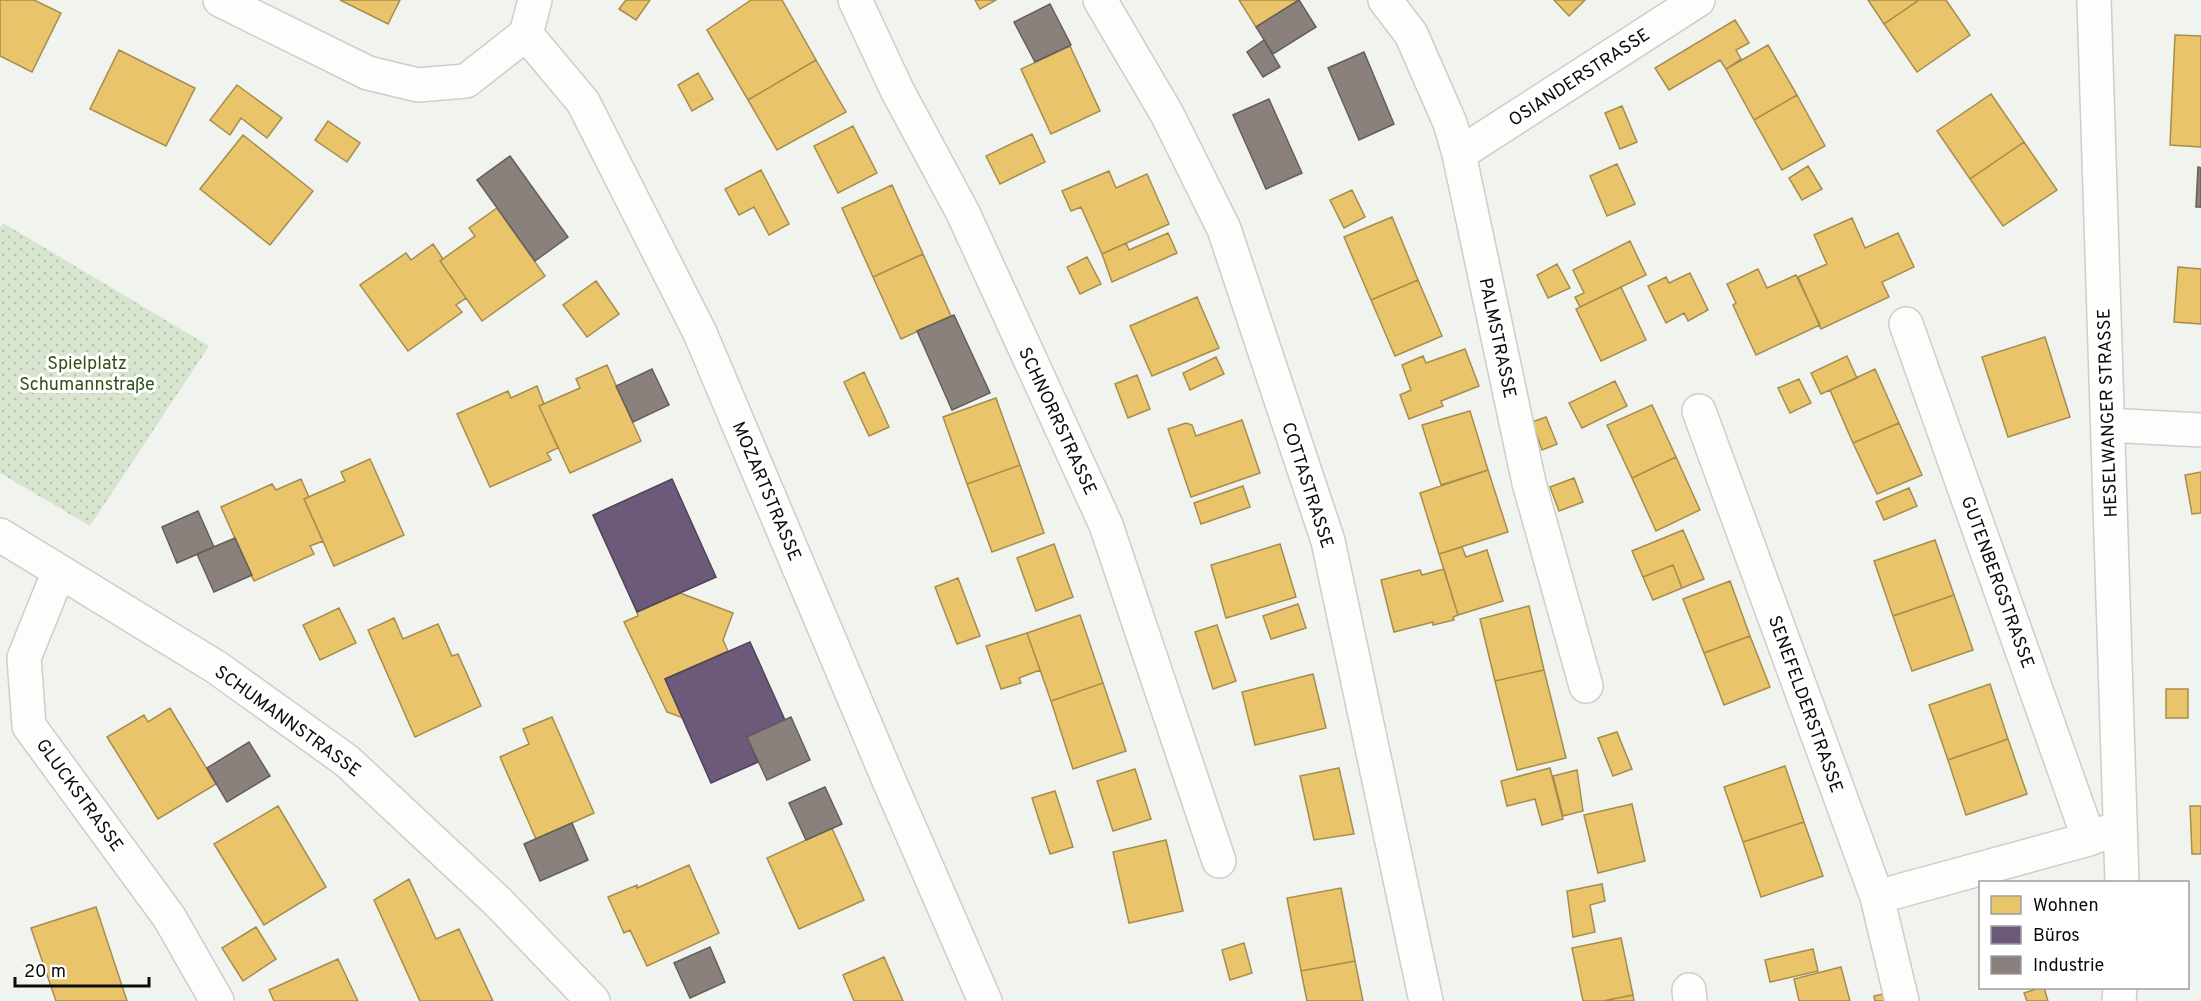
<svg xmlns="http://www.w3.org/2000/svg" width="2201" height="1001" viewBox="0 0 2201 1001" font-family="Overpass,sans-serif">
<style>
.park{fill:url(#park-dots)}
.homes{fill:#e9c46a;stroke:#a68d4d;stroke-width:1.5}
.offices{fill:#6d597a;stroke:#504258;stroke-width:1.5}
.industry{fill:#8a817c;stroke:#645e5a;stroke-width:1.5}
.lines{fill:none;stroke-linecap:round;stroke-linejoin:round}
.minor-casing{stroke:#cbceca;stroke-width:36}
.minor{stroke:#fdfdfc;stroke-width:33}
.labels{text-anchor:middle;stroke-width:6;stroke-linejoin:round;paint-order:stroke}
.street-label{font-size:18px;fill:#0b0c0a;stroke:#fff}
.park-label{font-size:18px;fill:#334f16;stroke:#fff}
</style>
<defs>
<pattern id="park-dots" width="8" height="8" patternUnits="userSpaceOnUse" patternTransform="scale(1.5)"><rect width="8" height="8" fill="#d7e4ce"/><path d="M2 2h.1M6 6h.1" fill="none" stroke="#b7c2b0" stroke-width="1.8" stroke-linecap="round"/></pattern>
</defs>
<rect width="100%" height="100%" fill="#f0f3ee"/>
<path class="park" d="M3,223l206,123 -119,180 -90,-53v-245z"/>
<path class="homes" d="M0,0h34l27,13 -29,59 -32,-16z
M340,0h60l-12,24z
M626,0h24l-14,20 -17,-11z
M751,0h31l34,60 -68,40 -41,-70z
M975,0h21l-16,9z
M1239,0h60l-43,27z
M1554,0h31l-16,16z
M1868,0h51l-35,24z
M1919,0h27l24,35 -53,37 -33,-48z
M1735,20l14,23 -13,7 5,9 -15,10 -6,-9 -51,30 -14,-22z
M2175,35l26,1v111l-31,-2z
M1768,45l29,50 -43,25 -28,-51z
M1070,46l30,65 -49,23 -30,-65z
M119,50l76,38 -29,58 -76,-37z
M816,60l30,52 -69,38 -29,-50z
M698,73l15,26 -21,12 -14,-26z
M237,85l45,33 -15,20 -26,-20 -11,17 -20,-15z
M1991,94l33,48 -54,37 -33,-48z
M1797,95l28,51 -43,24 -28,-50z
M1622,106l15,36 -17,7 -15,-36z
M328,121l32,22 -13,19 -32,-22z
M853,126l24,47 -39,20 -24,-47z
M1032,134l13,28 -45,22 -14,-28z
M243,135l70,56 -43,54 -70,-56z
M2024,142l33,48 -54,36 -33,-47z
M1617,164l18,40 -28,12 -17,-40z
M1808,166l14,23 -20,11 -13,-22z
M761,170l28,54 -20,11 -15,-28 -15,8 -14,-26z
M1109,171l7,17 31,-14 22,50 -67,30 -21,-47 -10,4 -9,-20z
M892,185l31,69 -50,23 -31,-69z
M1352,190l13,27 -21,11 -14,-28z
M497,208l48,68 -63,45 -42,-60 35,-25 -6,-8z
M1392,217l26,63 -47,20 -27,-63z
M1852,218l13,30 33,-15 16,34 -32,15 7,15 -68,32 -23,-52 29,-13 -13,-29z
M1168,233l9,20 -65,29 -10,-28 24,-11 3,7z
M1630,241l16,34 -66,32 -5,-10 9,-4 -11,-23z
M433,244l10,15 -3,2 26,37 -10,7 6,7 -54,39 -48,-66 46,-32 5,7z
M923,254l28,62 -50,23 -28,-62z
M1087,257l14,27 -21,10 -13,-27z
M1557,264l13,24 -22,10 -11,-23z
M2178,267l23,2v55l-27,-2z
M1758,269l9,19 29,-13 24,50 -64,30 -23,-50 3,-2 -9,-19z
M1690,273l18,37 -20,11 -4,-8 -18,10 -18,-37 18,-9 3,6z
M1418,280l24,56 -47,20 -24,-56z
M596,281l23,33 -32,23 -24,-32z
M1621,287l25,53 -45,21 -25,-52z
M1197,297l22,51 -67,28 -22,-50z
M2045,337l25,80 -62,20 -26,-80z
M1465,349l14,37 -38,15 2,5 -34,13 -9,-24 11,-5 -9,-25 21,-9 3,7z
M1847,356l10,22 -36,16 -10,-21z
M1216,357l8,17 -34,16 -7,-17z
M607,365l34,76 -71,32 -31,-67 41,-18 -4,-9z
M1875,369l24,54 -46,20 -23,-53z
M864,372l25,55 -20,9 -25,-54z
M1137,375l13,34 -22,9 -13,-34z
M1799,379l12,24 -21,10 -12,-25z
M1615,381l12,25 -45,22 -13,-25z
M537,386l7,18 -5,2 19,42 -11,5 4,7 -61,27 -33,-73 51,-23 3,7z
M996,398l24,67 -53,19 -24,-67z
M1652,405l24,52 -44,21 -25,-53z
M1470,411l18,59 -47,15 -19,-60z
M1546,417l11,27 -15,6 -10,-28z
M1242,420l18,53 -69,24 -23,-68 18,-6 6,2 4,11z
M1899,423l23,52 -45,19 -24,-51z
M1676,457l24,53 -44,21 -24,-53z
M370,459l34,76 -70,31 -30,-67 41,-18 -4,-9z
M1020,465l24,68 -52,19 -25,-68z
M1488,470l20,62 -69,22 -19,-61z
M2201,472v41l-9,1 -7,-39z
M1574,478l9,24 -24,9 -9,-24z
M301,479l8,18 -5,2 19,42 -13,5 4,8 -60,27 -33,-74 51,-23 4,6z
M1243,486l7,21 -49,17 -7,-21z
M1909,488l8,18 -33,14 -8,-18z
M1683,530l21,49 -22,9 -9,-23 -30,12 -11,-26z
M1935,540l19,55 -61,21 -19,-55z
M1054,544l19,53 -37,14 -19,-53z
M1280,544l16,53 -70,21 -15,-53z
M1462,547l4,10 21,-7 16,51 -45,14 -19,-61z
M1673,565l9,23 -29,12 -10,-23z
M1444,569l14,46 -5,2 1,3 -21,5v-3l-39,10 -13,-52 39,-10 2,5z
M958,578l22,58 -23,8 -22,-57z
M1730,581l20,55 -46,17 -21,-54z
M680,593l53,20 -10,27 5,11 -63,28 18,39 -16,-6 -43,-90 14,-6 -1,-4z
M1954,595l19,55 -61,21 -19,-55z
M1298,604l8,24 -35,11 -8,-23z
M1529,606l15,64 -49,11 -15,-62z
M339,608l17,35 -36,17 -17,-35z
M1080,615l23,68 -52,18 -24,-68z
M394,618l9,21 35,-15 14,32 6,-2 23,52 -66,31 -47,-107z
M1217,625l19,56 -23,8 -18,-57z
M1027,633l13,37 -21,8 2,5 -20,6 -15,-43z
M1750,636l20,51 -46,18 -20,-52z
M1544,670l22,88 -49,12 -22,-89z
M1313,674l13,54 -71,17 -13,-53z
M1103,683l23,68 -53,18 -22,-68z
M1990,684l18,55 -60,21 -19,-55z
M2166,689h22v29h-22z
M170,708l46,76 -58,35 -51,-82 37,-22 4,7z
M552,717l42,96 -58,26 -36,-82 29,-13 -6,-15z
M1617,732l15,37 -19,7 -15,-38z
M2008,739l19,55 -61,21 -18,-55z
M1785,766l19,56 -61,20 -19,-55z
M1339,768l15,66 -40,6 -14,-64z
M1550,768l13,51 -21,6 -7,-26 -28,7 -6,-25z
M1135,769l16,50 -38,12 -16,-50z
M1577,770l6,41 -20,5 -10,-40z
M1055,791l18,56 -23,7 -18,-56z
M1632,804l13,57 -47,12 -14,-58z
M278,806l48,81 -62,38 -50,-81z
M2190,806h11v48h-9z
M1804,822l19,54 -62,21 -18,-55z
M832,828l32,72 -65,29 -32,-71z
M1166,840l17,71 -54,12 -16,-71z
M689,865l30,68 -72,33 -17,-36 -6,3 -16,-36 29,-12v3z
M409,879l27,60 23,-10 34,72h-73l-46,-101z
M1602,884l3,17 -15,4 5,27 -22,5 -6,-46z
M1341,888l14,73 -54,10 -14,-73z
M96,907l31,94h-71l-25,-73z
M256,927l20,32 -33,22 -21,-33z
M1621,938l12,57 -30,6h-20l-11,-53z
M1244,943l8,30 -22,7 -8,-30z
M1813,949l5,22 -48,11 -5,-22z
M884,957l19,44h-49l-11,-26z
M338,959l20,42h-84l-5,-11z
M1355,961l8,40h-56l-6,-30z
M1841,967l9,34h-51l-5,-22z
M2039,988h5l4,13h-21l-3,-8z
M1888,993l2,8h-15l-1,-5z
M1633,995l1,6h-31z"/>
<path class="offices" d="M672,479l44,98 -79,35 -44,-97z
M750,642l35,78 -38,17 11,25 -47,21 -46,-104z"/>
<path class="industry" d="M1299,0l17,27 -43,27 -17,-27z
M1050,4l21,41 -36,17 -21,-40z
M1264,40l16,27 -17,10 -16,-25z
M1364,52l30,72 -35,16 -31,-72z
M1269,99l33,74 -36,16 -33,-74z
M510,156l58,81 -33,24 -58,-81z
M2198,167l3,1v39h-5z
M954,315l36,78 -38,17 -35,-79z
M652,369l17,36 -36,17 -17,-36z
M198,511l16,36 -37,16 -15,-36z
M235,538l17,37 -38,17 -17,-38z
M791,717l19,43 -43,20 -20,-43z
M249,742l21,34 -43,26 -20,-34z
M825,787l17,37 -36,16 -17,-37z
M572,823l16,37 -48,21 -16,-37z
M710,947l15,35 -35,16 -16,-35z"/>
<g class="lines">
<g class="minor-casing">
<path id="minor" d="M220,0l148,73 50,12 48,-4 60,-47
M855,0l42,90 66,123 143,312 113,336
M1100,0l67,114 57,115 104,312 98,460
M1385,0l26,34 39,89 9,31 70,329 57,203
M2094,0l28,882
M526,34l57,68 117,231 187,443 98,225
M526,34l9,-34
M1459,154l239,-154
M1906,324l183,515
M1699,411l178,486 25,104
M2108,425l93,5
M0,535l216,132 131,94 151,141 95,99
M59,571l-35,87 5,68 140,191 48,84
M1877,897l212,-58 20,-8
M1689,990l1,11
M2119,1001l1,-13"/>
</g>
<use href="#minor" class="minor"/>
</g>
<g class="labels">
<g class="street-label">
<text transform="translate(1579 77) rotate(-33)" y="6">OSIANDERSTRASSE</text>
<text transform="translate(1498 338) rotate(78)" y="6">PALMSTRASSE</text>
<text transform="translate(2107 413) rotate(-92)" y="6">HESELWANGER STRASSE</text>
<text transform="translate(1058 421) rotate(65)" y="6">SCHNORRSTRASSE</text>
<text transform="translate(1308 485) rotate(72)" y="6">COTTASTRASSE</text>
<text transform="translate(767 491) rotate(67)" y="6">MOZARTSTRASSE</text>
<text transform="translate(1998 582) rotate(70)" y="6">GUTENBERGSTRASSE</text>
<text transform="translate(1806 704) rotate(70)" y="6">SENEFELDERSTRASSE</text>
<text transform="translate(288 721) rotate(36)" y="6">SCHUMANNSTRASSE</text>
<text transform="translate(80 795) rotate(54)" y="6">GLUCKSTRASSE</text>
</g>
<g class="park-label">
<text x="87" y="369">Spielplatz<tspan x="87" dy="21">Schumannstraße</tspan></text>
</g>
</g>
<rect x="1979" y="881" width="210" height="108" fill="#ffffff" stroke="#9d9e9d" stroke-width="1.5"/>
<rect x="1991" y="896" width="30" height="18" fill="#e9c46a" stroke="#9d9e9d" stroke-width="1.5"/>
<text x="2033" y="911" font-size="18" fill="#0b0c0a">Wohnen</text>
<rect x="1991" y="926" width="30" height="18" fill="#6d597a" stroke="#9d9e9d" stroke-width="1.5"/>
<text x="2033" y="941" font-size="18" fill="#0b0c0a">Büros</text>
<rect x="1991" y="956" width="30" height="18" fill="#8a817c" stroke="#9d9e9d" stroke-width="1.5"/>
<text x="2033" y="971" font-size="18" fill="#0b0c0a">Industrie</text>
<path d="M15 977v9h134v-9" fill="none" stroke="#0b0c0a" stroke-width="3"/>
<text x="24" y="977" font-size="18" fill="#0b0c0a" stroke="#ffffff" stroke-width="4.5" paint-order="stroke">20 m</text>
</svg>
